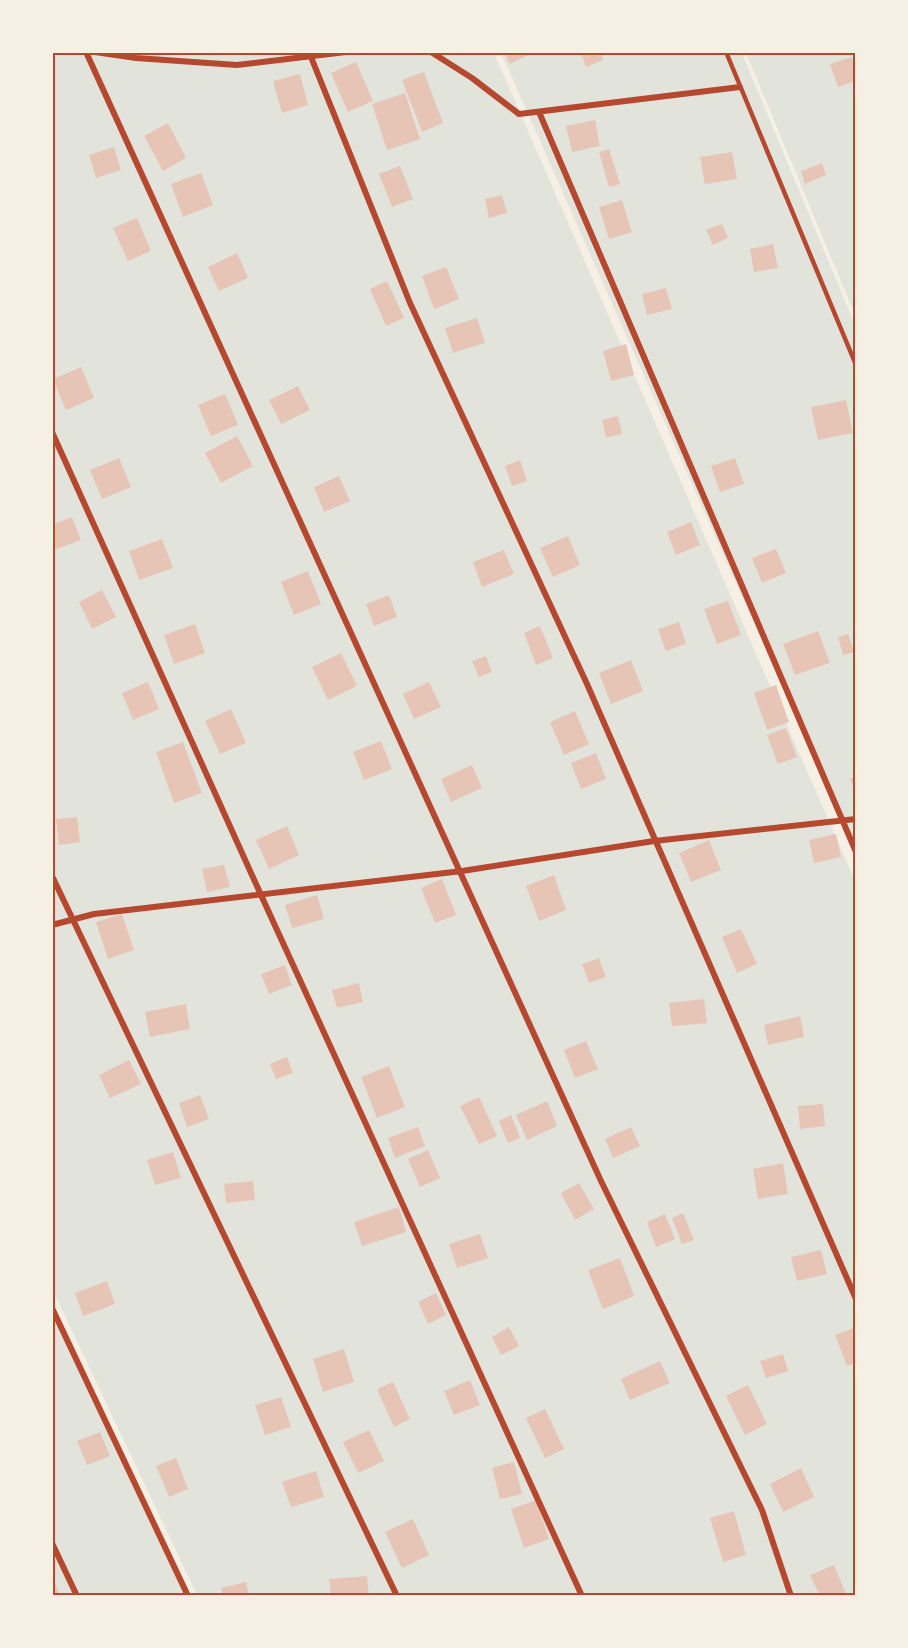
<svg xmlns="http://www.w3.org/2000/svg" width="908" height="1648" viewBox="0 0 908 1648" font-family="'DejaVu Sans',sans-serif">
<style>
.green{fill:#e2e4dc}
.building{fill:#e6c5b7}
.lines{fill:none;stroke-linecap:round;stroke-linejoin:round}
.service{stroke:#b5482f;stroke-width:4.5}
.minor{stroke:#b5482f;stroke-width:6}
.neatline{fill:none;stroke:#b5482f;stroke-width:2}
</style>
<rect width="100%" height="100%" fill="#f6efe4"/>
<path class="green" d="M53,53h441l361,828v714h-658l-144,-304z
M501,53h241l113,272v527z
M746,53h109v262z
M53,1315l131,280h-131z"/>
<path class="building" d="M504,52h25l1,2 -20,10z
M581,52h20l2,8 -17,7z
M852,57l4,24 -18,6 -8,-23z
M356,62l17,39 -25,11 -17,-39z
M424,72l19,51 -21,9 -20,-52z
M300,74l8,31 -26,8 -9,-32z
M405,93l15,46 -33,11 -15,-46z
M595,120l5,26 -28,6 -6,-26z
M168,123l18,35 -23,13 -19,-35z
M114,147l7,23 -25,8 -7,-23z
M609,149l11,35 -11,3 -10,-35z
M732,152l5,27 -32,5 -5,-27z
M822,163l4,12 -21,9 -4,-13z
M400,166l13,33 -21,8 -13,-33z
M201,173l12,32 -30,12 -12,-33z
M502,195l5,18 -18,5 -4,-19z
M622,200l10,32 -23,7 -10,-32z
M137,218l14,33 -23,10 -15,-33z
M722,224l6,14 -15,7 -7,-15z
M773,244l5,24 -24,4 -4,-23z
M237,253l11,25 -29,13 -11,-24z
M446,267l13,32 -25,10 -12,-33z
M387,281l17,37 -18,8 -16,-37z
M666,288l6,21 -25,6 -5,-21z
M477,318l8,25 -32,10 -8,-25z
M626,344l8,31 -23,6 -8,-30z
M81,367l13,31 -28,12 -13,-31z
M298,386l12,24 -29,14 -12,-24z
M225,394l13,31 -27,11 -13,-31z
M846,400l7,33 -35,7 -7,-33z
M618,416l4,18 -16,4 -4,-18z
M237,436l16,30 -32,17 -16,-30z
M119,458l12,29 -29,12 -12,-29z
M735,458l9,26 -24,8 -9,-26z
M520,460l7,21 -15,5 -7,-20z
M339,476l11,25 -26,11 -10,-25z
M72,517l9,23 -27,10 -2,-25z
M691,522l9,23 -24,10 -9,-23z
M568,536l12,29 -27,12 -13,-29z
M162,539l11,29 -34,12 -10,-29z
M776,549l10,24 -24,10 -10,-25z
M504,550l10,24 -32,13 -9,-25z
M308,571l13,33 -27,11 -13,-33z
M102,590l14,27 -24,12 -13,-27z
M389,595l8,22 -23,9 -8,-22z
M728,601l13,34 -24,9 -13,-35z
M679,622l7,22 -20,7 -8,-22z
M195,624l10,29 -31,11 -10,-29z
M540,626l13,32 -17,7 -12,-32z
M818,631l12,32 -35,12 -12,-31z
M848,634l6,18 -11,3 -5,-18z
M341,653l16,33 -29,14 -16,-33z
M486,656l6,16 -13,5 -7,-16z
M631,660l12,31 -32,13 -12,-31z
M148,682l11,27 -26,11 -11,-27z
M429,682l12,25 -27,12 -11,-25z
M776,685l13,37 -22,8 -13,-37z
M231,709l15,34 -26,11 -15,-33z
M575,711l14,33 -25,11 -14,-33z
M786,728l11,29 -19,7 -11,-29z
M381,741l11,28 -28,11 -11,-28z
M183,742l19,51 -28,10 -18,-51z
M596,753l10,26 -25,10 -10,-26z
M472,765l10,23 -31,14 -10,-23z
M856,776v17l-6,-14z
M77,817l3,25 -21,3 -3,-26z
M287,826l12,29 -30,14 -13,-29z
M836,834l5,23 -27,6 -5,-23z
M709,840l12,30 -30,12 -12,-29z
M224,865l6,22 -23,5 -5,-23z
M554,875l12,35 -27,11 -13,-35z
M442,879l14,36 -21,8 -14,-35z
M317,895l7,24 -32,9 -7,-23z
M122,914l12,36 -26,9 -12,-37z
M741,929l16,35 -20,9 -15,-36z
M599,958l7,19 -17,6 -7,-19z
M285,965l7,20 -23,9 -8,-20z
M359,983l4,19 -26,6 -5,-18z
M704,999l3,24 -35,3 -3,-23z
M186,1004l4,25 -40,8 -5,-25z
M800,1016l4,21 -36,8 -4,-20z
M586,1041l12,28 -23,9 -11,-28z
M287,1057l6,16 -17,6 -6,-15z
M129,1060l12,24 -31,14 -11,-23z
M389,1066l16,41 -28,11 -16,-41z
M200,1095l9,24 -22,8 -8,-24z
M479,1097l18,39 -18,8 -19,-38z
M547,1101l10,25 -30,14 -11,-25z
M823,1104l2,22 -25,3 -2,-23z
M511,1115l9,23 -12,5 -9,-22z
M418,1127l7,19 -30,12 -7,-20z
M631,1127l9,19 -27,12 -8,-19z
M428,1150l12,28 -20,9 -12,-28z
M173,1152l8,26 -26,7 -8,-25z
M783,1163l5,31 -30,5 -5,-30z
M253,1181l2,19 -29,3 -2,-19z
M579,1183l15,26 -19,11 -14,-27z
M399,1207l7,25 -44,14 -8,-24z
M683,1213l11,27 -12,4 -10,-26z
M665,1214l10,25 -19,8 -9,-25z
M480,1234l8,24 -31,10 -8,-24z
M821,1250l6,24 -30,7 -6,-24z
M620,1258l14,38 -31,13 -15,-39z
M107,1281l8,23 -32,12 -8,-23z
M436,1293l10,22 -18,9 -10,-22z
M509,1327l10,19 -18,9 -9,-18z
M856,1327v36l-9,3 -12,-31z
M344,1349l10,33 -31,10 -10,-33z
M783,1354l5,17 -22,7 -6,-17z
M660,1361l10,22 -40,17 -9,-21z
M470,1380l10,25 -26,10 -10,-24z
M393,1382l17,37 -16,8 -17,-38z
M748,1385l19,39 -22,11 -19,-39z
M281,1397l10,30 -26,8 -10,-30z
M545,1409l19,40 -19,9 -19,-40z
M369,1430l15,31 -26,12 -15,-31z
M100,1432l10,24 -23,9 -10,-24z
M176,1458l12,31 -19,8 -13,-31z
M514,1462l8,32 -22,5 -8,-31z
M801,1468l13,29 -31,15 -13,-28z
M316,1471l8,26 -33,10 -9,-25z
M536,1500l13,39 -25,9 -13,-39z
M734,1511l12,44 -23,7 -13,-44z
M413,1519l16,36 -27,13 -17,-36z
M834,1565l12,29 -26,2 -10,-21z
M367,1576l2,20h-38l-2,-17z
M53,1577l7,19h-8z
M246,1582l3,14h-26l-2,-8z"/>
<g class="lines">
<path class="service" d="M726,52l130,313"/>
<path class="minor" d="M86,52l515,1129 161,329 29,86
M95,52l41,6 101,7 109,-13
M431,52l41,26 47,36 221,-27
M311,57l99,246 177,381 269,615
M539,112l317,740
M52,432l209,463 321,701
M52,876l345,720
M52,925l42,-11 368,-43 192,-30 202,-22
M52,1308l136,288
M52,1543l25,53"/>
</g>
<rect width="908" height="1648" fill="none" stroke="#f6efe4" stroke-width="108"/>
<rect x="54" y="54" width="800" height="1540" class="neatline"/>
</svg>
